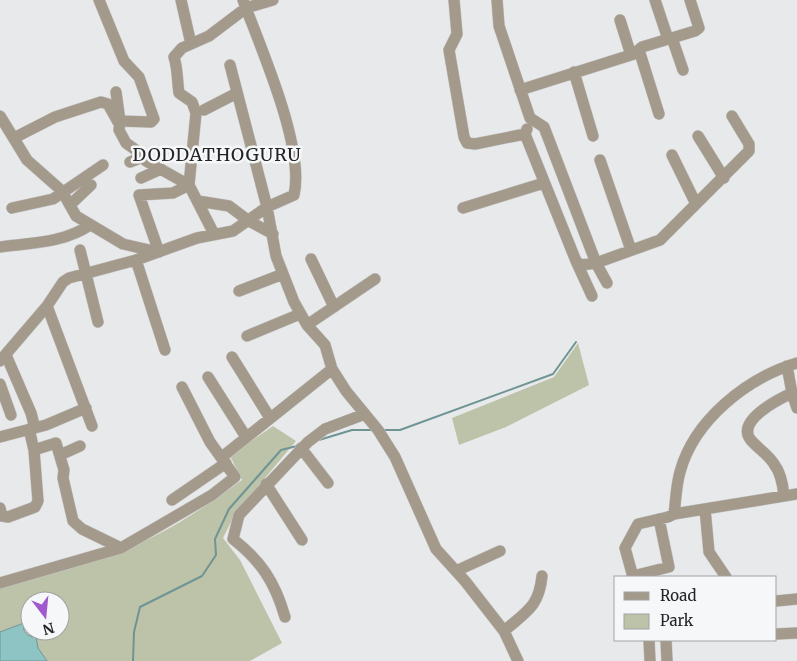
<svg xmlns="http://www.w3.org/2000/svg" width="797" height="661" viewBox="0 0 797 661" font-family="Merriweather,serif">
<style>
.green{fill:#bcc3a9;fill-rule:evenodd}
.water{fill:#8fc4c4;stroke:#6f9494}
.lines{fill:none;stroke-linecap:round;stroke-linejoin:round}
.stream{stroke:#6f9494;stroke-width:2}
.minor-casing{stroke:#c5c6c7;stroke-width:12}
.minor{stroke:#a49a8b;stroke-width:11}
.labels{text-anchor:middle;stroke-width:5;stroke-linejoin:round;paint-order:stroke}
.neighbourhood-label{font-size:18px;letter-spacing:1px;fill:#242425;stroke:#f5f7f9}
</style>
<rect width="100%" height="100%" fill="#e8e9eb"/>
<path class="green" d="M578,343l11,42 -83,42 -47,18 -7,-27 102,-41z
M273,426l23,15 -61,73 -12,24 17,22 42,83 -32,18h-203l-9,-13 -2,-10 -10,-5 -2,-10 -24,9v-46c47,-14 97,-24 142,-44 36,-16 69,-40 100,-62l-12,-24zM30,601h30v30h-30z"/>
<path class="water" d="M24,623c-2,9 3,14 12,14l2,11 9,13h-47v-29z"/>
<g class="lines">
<path class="stream" d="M383,430h17l153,-56 23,-32
M319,440l33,-10h21
M133,661l1,-29 6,-25 62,-31 14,-21 -1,-16 14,-30 52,-59 16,-4"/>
<g class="minor-casing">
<path id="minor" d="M99,0l25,61 15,16 15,42 -3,3 -31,-1
M181,0l10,44
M454,0l3,34 -8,16 15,87 3,6 8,1 50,-10
M497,0l2,26 31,92 14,9 52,136 64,-23 89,-89v-7l-17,-28
M655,0l13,39
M620,20l11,35
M672,38l11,32
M639,50l20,64
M230,65l37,142 9,49 18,46 13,23 18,20 7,24 14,22 32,39 17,27 41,92 29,32 39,50 14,30
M574,72l19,64
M520,90l114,-36 8,-7 53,-16 4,-3 -9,-28
M116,92l4,29 -1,9 7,13 14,10 6,8 43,24 25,49
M204,110l33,-17
M0,116l27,44 35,31 14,25 47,28 35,8
M527,129l-2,5 51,127 5,4 15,-2 11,20
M698,136l26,42
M14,138l41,-21 46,-15 7,2 10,18
M672,155l24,49
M600,160l31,90
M130,162l13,-5
M141,178l20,-9
M198,201l31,5 20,15 24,13
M71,204l20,-19
M12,208l41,-9 50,-34
M463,208l81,-25
M0,247c30,-4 64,-4 90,-22
M80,250l18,72
M159,252l-20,-57 34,-2 16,-8 7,-72 -4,-11 -13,-9c-2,-13 -1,-23 -5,-36l8,-9 27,-12 37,-28 27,-8
M311,259l23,48
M136,260l29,90
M576,261l16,35
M239,291l44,-17
M47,306l45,120
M307,325l68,-46
M247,336l53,-22
M6,355l25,58 4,15
M232,357l38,61
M0,361l47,-55 16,-24 6,-4 67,-18 61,-22 36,-7 34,-24 27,-12c11,-48 -33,-146 -51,-195
M208,377l38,60
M0,384l11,31
M792,393l5,15
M0,437l46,-12 40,-17
M301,448l27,35
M34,450l22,-7 8,27 -1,8 10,43 9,8 39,19
M60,455l20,-9
M222,457l110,-88
M266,484l36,56
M784,496c-1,-11 -3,-23 -10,-32 -6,-10 -17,-16 -24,-25 -13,-19 29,-40 42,-46l-5,-27
M172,500l54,-37
M0,508l2,8 6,1 27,-10 3,-6 -4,-51 -5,-21
M705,509l4,43 17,25
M674,514c2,-15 2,-28 6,-42 14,-52 67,-94 117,-109
M456,571l44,-20
M633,576l36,-9 -10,-48
M633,577l-8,-29 13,-24 30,-7 6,-3 123,-20
M0,583l121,-35 91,-53 23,-18 -25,-35 -28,-55
M776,601l21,-2
M285,617c-10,-35 -24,-56 -52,-78l6,-24 69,-73 17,-13 40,-15
M504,631c22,-19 35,-24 38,-55
M776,634l21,-1
M649,640l1,21
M666,640l1,21"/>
</g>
<use href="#minor" class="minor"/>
</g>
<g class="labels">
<g class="neighbourhood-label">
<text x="217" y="161">DODDATHOGURU</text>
</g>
</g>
<rect x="614" y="576" width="162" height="65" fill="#f5f7f9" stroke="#a1a3a4"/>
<rect x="624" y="592" width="25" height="8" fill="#a49a8b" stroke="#a1a3a4"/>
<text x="660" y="601" font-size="15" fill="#242425">Road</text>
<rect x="624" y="614" width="25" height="15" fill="#bcc3a9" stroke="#a1a3a4"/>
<text x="660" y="626" font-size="15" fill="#242425">Park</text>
<g transform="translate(45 616) rotate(164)"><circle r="24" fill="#f5f7f9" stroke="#a1a3a4"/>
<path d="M0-4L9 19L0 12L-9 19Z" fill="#a15ace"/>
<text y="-8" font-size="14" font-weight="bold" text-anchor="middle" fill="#242425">N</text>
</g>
</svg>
